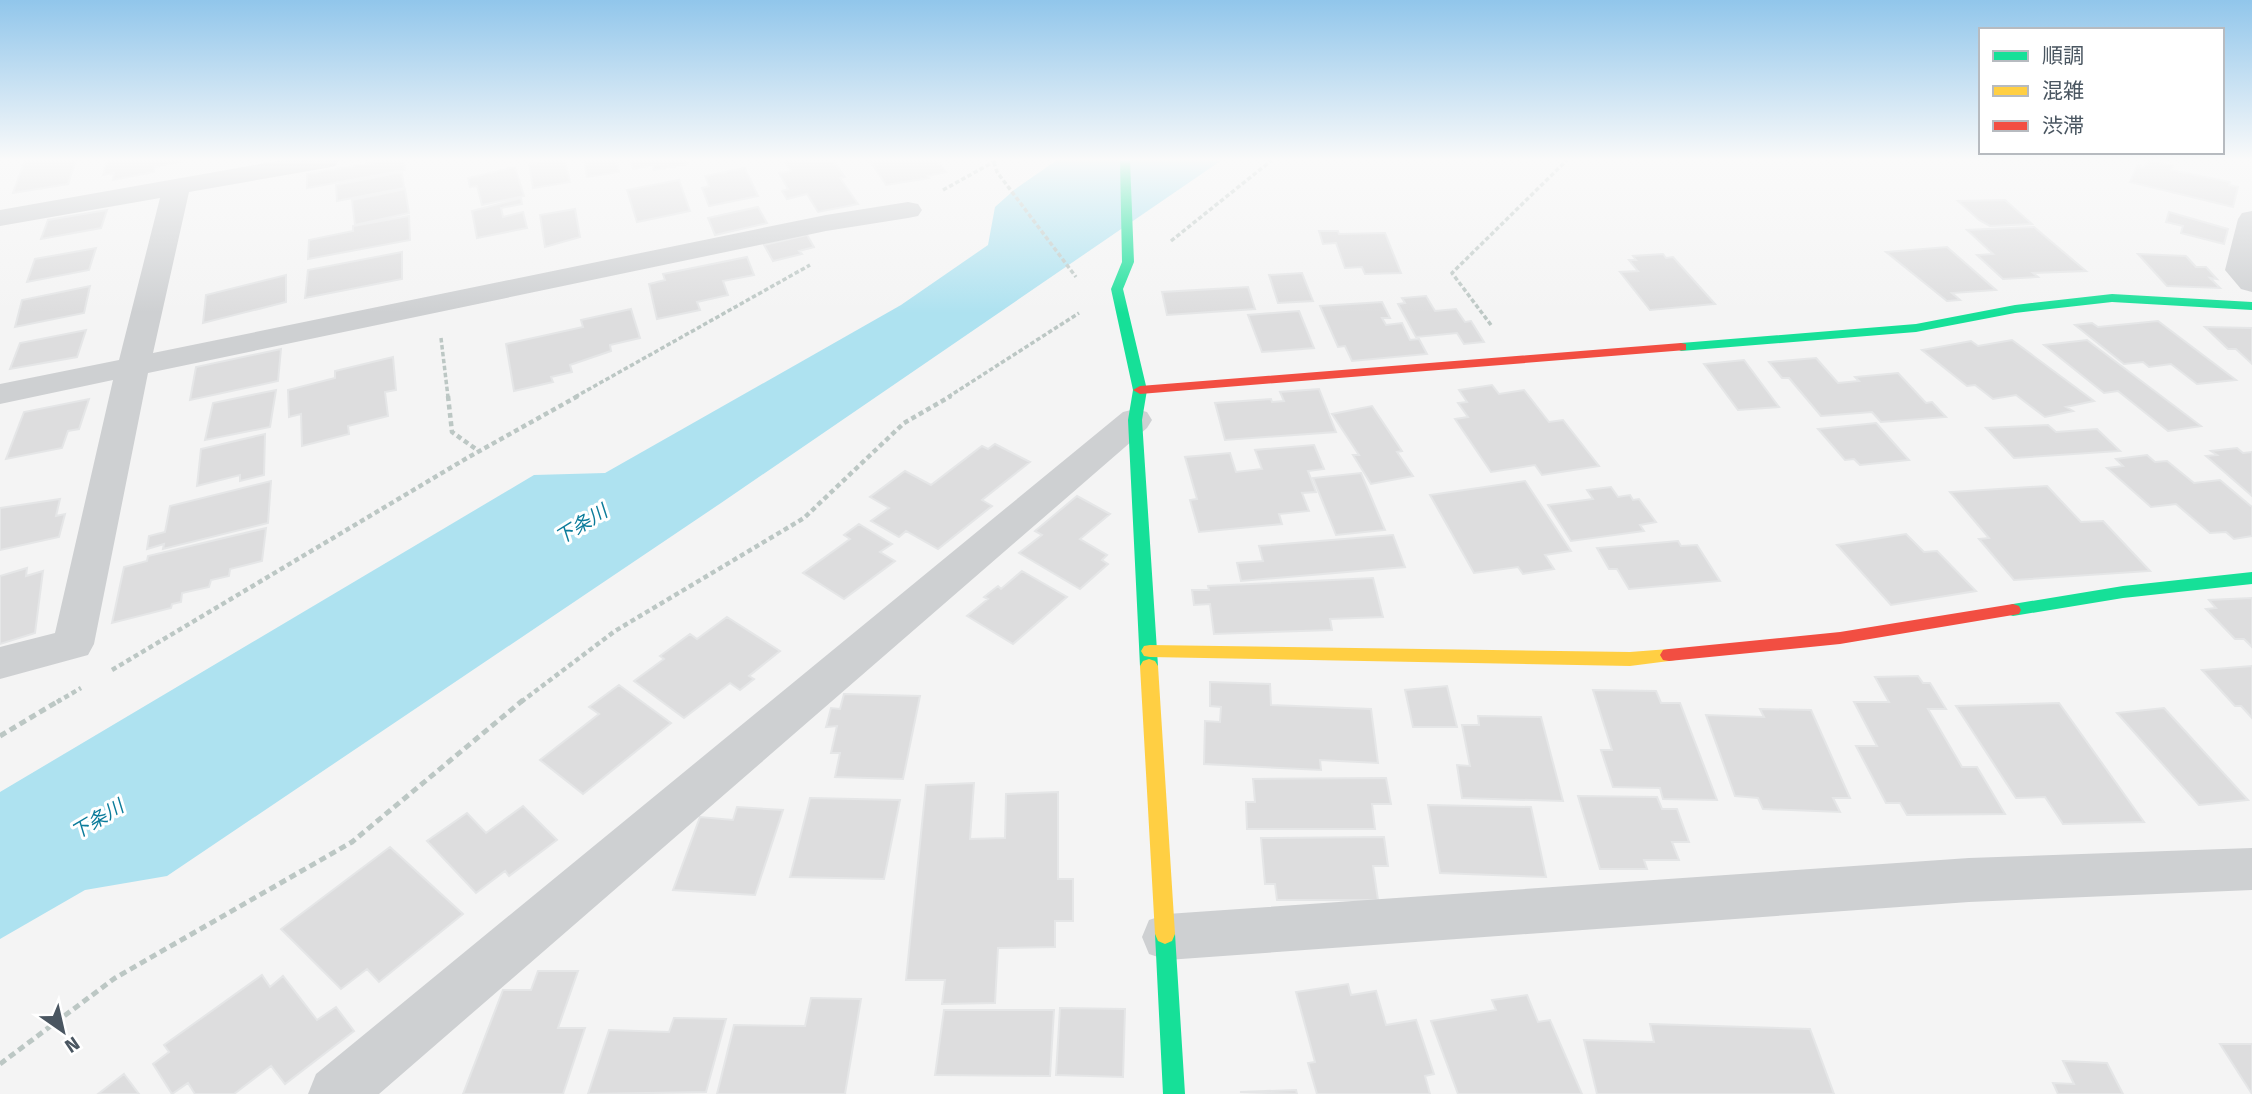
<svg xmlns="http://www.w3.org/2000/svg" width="2252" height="1094" viewBox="0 0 2252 1094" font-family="'Fira Sans','Noto Sans JP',sans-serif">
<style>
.water{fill:#aee2f0}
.building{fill:#ddddde;stroke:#e5e6e7;stroke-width:2}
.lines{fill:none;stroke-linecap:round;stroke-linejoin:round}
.path-far2{stroke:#bcc7c4;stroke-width:3.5;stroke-dasharray:4.5 2.5;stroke-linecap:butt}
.path-far1{stroke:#bcc7c4;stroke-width:4.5;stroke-dasharray:5 3.5;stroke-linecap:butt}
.path{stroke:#bcc7c4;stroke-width:5;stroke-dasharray:7 4.5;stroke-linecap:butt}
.street{fill:#ced0d2;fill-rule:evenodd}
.fast{fill:#16e098;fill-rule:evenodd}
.slow{fill:#ffcf43;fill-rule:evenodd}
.jam{fill:#f24e42;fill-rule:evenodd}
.labels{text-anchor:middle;stroke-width:6;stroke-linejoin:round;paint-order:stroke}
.water-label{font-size:19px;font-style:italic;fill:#0c7c9b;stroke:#fff}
</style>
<rect width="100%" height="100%" fill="#f4f4f4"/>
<path class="water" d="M1057,160h165l-501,343 -554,373 -82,14 -85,49v-147l534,-317 71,-2 296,-168 87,-60 7,-38 19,-17z"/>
<path class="building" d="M25,160h51l-8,24 -55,9z
M107,160h81l-33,7 -1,5 -41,8 1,-7 -11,2z
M388,160h16l1,10 -98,18v-14z
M546,160h19l5,22 -37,6 -4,-24z
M584,160h33l2,12 -32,5z
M630,160h56l2,4 -34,6 -1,-5 -20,4z
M784,160l50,2 11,15 -5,1 18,26 -40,8 -11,-18 -20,5 -5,-8 6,-2 -9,-16 12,-2z
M869,160h68l9,12 -19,4 2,2 -43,7z
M2149,160l24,6 -2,4 59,12 -1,3 9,2 -5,20 -103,-25 7,-17 7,2z
M515,167l9,29 -42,9 -5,-19 -7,1 -2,-9z
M745,168l13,28 -49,10 -7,-18 7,-2 -4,-10z
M402,172l2,16 -67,13 -1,-16z
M679,180l11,31 -53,11 -10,-32z
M405,189l4,24 -54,12 -3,-25z
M521,198l1,6 -21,4 2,9 20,-5 4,16 -50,10 -5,-27z
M2005,200l27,24 -42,2 -11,-6 -21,-19z
M758,207l9,16 -52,12 -7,-17z
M575,209l5,28 -35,10 -5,-32z
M107,210l-6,18 -60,11 7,-19z
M2169,212l59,17 -4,15 -43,-11 2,-7 -17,-4z
M409,216l1,24 -102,19 1,-19 44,-9v-5z
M2034,227l52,44 -53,2 5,4 -35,2 -26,-24 16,-1 -26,-24z
M1319,231h19l1,3 46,-1 16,40 -36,1 -3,-7 -17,1 -9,-25 -13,1z
M807,235l7,12 -15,4 3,3 -29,7 -9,-16z
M1947,247l49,43 -44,3 8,7 -13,1 -61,-49z
M96,248l-7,22 -62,12 8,-23z
M402,252v27l-97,19 3,-28z
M1663,254l3,4 7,-1 42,47 -65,6 -30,-38 18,-1 -9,-11h7l-3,-4z
M2138,254l48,2 10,11h10l11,12 -7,-1 10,10 -53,-2z
M747,257l7,18 -31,6 5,14 -31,7 3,8 -43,9 -8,-35 16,-4 -2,-6z
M1302,273l11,28 -35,2 -9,-28z
M286,275v27l-83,21 3,-28z
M90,286l-6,27 -69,14 7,-27z
M1248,287l7,22 -88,6 -5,-23z
M1426,296l9,15 21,-2 9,13 6,-1 13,21 -20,2 -7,-11 -41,4 -18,-33 7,-1 -3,-5z
M1382,302l8,16h-8l4,7 16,-2 8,17 9,-1 8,15 -75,7 -7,-15 -7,1 -18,-41z
M631,309l9,29 -30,7 1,6 -41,14 2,7 -21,5 2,5 -39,9 -8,-47 77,-17 -2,-7z
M1299,311l15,37 -52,4 -14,-37z
M2158,321l78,59 -39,4 -26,-20 -22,3 -6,-5 -19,2 -49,-39 17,-2 6,4z
M2205,327l47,1v36l-16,-15h-8z
M86,330l-9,27 -67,12 10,-26z
M2012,340l82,61 -28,6 7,4 -28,6 -29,-22 -23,4 -18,-14 -8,1 -45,-36 49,-9 7,5z
M2087,340l114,86 -33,5 -50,-40 -14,2 -60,-48z
M281,349l-3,32 -88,19 6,-33z
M393,357l3,33 -11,2 3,24 -40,10 1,8 -47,12 -1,-32 -12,3 -1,-27 47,-12v-7z
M1816,358l22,25 21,-2 -4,-4 43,-4 28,30 6,-1 14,15 -65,5 -9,-10 -51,4 -32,-38h-7l-13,-16z
M1744,360l35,47 -41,3 -34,-46z
M1492,385l7,9 25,-4 25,32 14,-2 36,46 -57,9 -7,-10 -44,7 -36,-53 13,-2 -10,-14 9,-1 -8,-12z
M1319,389l17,43 -111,8 -10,-37 56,-4 1,3 12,-1 -4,-9z
M276,390l-6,37 -65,13 8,-37z
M89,399l-10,30 -11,2 -6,17 -56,11 18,-47z
M1372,406l30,45 -5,1 16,24 -42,8 -18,-29h6l-27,-41z
M1876,423l33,37 -49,5 -6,-6 -9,1 -27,-31z
M2048,425l8,7 41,-3 23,22 -106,7 -28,-30z
M265,434l-1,41 -24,6v-6l-43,11 4,-37z
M995,444l35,18 -48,38 10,6 -54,43 -32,-18 -7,6 -28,-16 18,-13 -19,-11 35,-26 26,14 51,-39 6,3z
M1314,445l10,24 -16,2 8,21 -14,1 7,18 -30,3 3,10 -83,8 -9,-32 7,-1 -12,-42 45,-4 6,19 26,-3 -7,-19z
M2237,448l6,5 9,-1v44l-46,-40 11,-1 -6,-4z
M2147,455l8,7 12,-1 27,22 26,-3 32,27v29l-18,3 -8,-7 -16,1 -34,-29 -25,3 -44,-39 16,-2 -7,-7z
M1361,473l24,57 -49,5 -23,-57z
M271,481l-3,42 -105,26 1,-5 -17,5 2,-13 16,-4 5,-26z
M1525,481l46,70 -26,4 9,14 -31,5 -5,-7 -44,6 -44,-78z
M2047,486l34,36 22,-1 47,50 -136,9 -35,-41 10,-1 -39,-46z
M1611,487l7,10 12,-2 3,5 6,-1 17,23 -16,3 4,6 -73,10 -23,-36 45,-6 -6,-9z
M1077,496l33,18 -30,25 27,16 -5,5 6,4 -28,25 -61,-36 23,-18 -7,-4z
M60,499l-4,17 9,-2 -6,23 -59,13v-42z
M859,524l33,20 -12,8 15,9 -51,38 -41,-26 47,-34 -6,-4z
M266,528l-4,33 -32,8 -1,7 -18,4 -2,7 -27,6 -1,9 -9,2 -1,4 -59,15 12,-56 23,-6 1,-5z
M1906,534l18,18 13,-1 39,40 -85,14 -54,-60z
M1393,535l12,32 -164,14 -4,-18 26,-2 -4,-15z
M1678,541l3,5 16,-1 23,36 -91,8 -12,-20h-8l-12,-21z
M27,568l-1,8 17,-5 -8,62 -35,11v-68z
M1022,571l45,26 -54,47 -46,-28 21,-17 -4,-2 14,-11 3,3z
M1373,578l10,39 -53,2 2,11 -118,4 -4,-30 -16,1 -2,-15h17l-1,-4z
M2252,598v49l-8,-8h-9l-29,-30 10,-1 -7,-8z
M727,617l53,34 -31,25 5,3 -14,11 -10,-7 -46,35 -50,-37 30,-22 -4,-3 30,-22 7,5z
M2252,666v52l-11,-12h-6l-33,-36z
M1918,676l5,7h7l16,26h-18l34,58h15l28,47 -98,1 -7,-12h-14l-30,-57h21l-23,-44h35l-14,-25z
M1210,682l60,2 1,21 100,4 7,54 -58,-3 1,10 -117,-6 1,-43 15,1 1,-15 -11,-1z
M619,685l52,38 -88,71 -43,-34 59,-46 -10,-7z
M1447,686l10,41h-44l-8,-37z
M1593,690l63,1 5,12h19l37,97 -54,-1 -3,-11 -47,-1 -12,-37h11z
M844,694l76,2 -17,83 -68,-2 5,-24h-9l6,-27 -11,1 5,-19 9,1z
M2059,703l85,119 -81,2 -18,-27 -29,1 -60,-92z
M2164,708l84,92 -49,5 -82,-92z
M1760,709l51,1 39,88h-17l7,14 -77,-3 -5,-11 -23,-2 -29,-81 58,2z
M1478,716l63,1 22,84 -101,-3 -5,-33 13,1 -8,-41h17z
M1386,778l5,26h-19l3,25h-128l-1,-27h9l-2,-23z
M974,783l-4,56 35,-1 1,-44 52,-2v87h15v42h-18v26l-57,1 -3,55 -53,1 3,-24h-39l20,-195z
M1578,796l79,1 5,12h15l12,33h-17l7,18h-35l3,9h-47z
M810,798l90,2 -16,79 -94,-2z
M1428,805l103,2 15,70 -106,-4z
M523,806l34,34 -48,36 -4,-5 -29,22 -49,-52 40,-28 19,20z
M737,807l46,3 -28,85 -82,-5 27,-73 33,3z
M1384,837l4,29h-15l5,34h-101l-2,-16h-10l-4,-46z
M390,847l73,67 -84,68 -12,-13 -26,20 -60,-60z
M538,971h40l-20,57h27l-22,66h-100l40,-104h28z
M262,975l8,12 13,-11 34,44 19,-13 18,24 -69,53 -14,-18 -37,28h-39l-7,-11 -16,11 -19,-30 16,-12 -5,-7z
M1348,984l3,11 25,-4 10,34 30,-5 18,54 -9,2 5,18h-113l-9,-31 7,-1 -19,-70z
M1527,995l11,27 12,-2 32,74h-124l-27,-73 65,-11 -4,-10z
M811,998l50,1 -16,95h-128l17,-69 71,1z
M1060,1008l65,1 -2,68 -67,-2z
M944,1010h110l-4,66 -115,-1z
M674,1018l52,1 -20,73 -118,2 21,-64 60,2z
M1650,1024l160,5 24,65h-237l-13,-54 70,2z
M2220,1044h32v50z
M2063,1061l44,2 16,31h-65l-5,-11 21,1z
M124,1074l15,20h-41z
M1296,1090l1,4 -57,-2z"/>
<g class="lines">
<path class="path-far2" d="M994,162l3,10 79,105
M943,190l54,-30
M1171,241l101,-81
M1491,325l-39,-52 115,-113
M441,338l7,59
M575,397l235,-132
M948,397l131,-84"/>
<path class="path-far1" d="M448,396l4,36 28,20
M112,670l355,-212 111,-62
M57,702l24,-14
M521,702l94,-71 189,-113 100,-95 47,-27"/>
<path class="path" d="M0,736l60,-36
M0,1064l115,-86 237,-136 171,-142"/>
<path class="street" d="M283,160h56l-4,6 -9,2 -137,24 -36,161 673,-138 82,-13 10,2 4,6 -4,6 -10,2 -82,13 -678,142 -54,271 -6,11 -88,24v-32l55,-14 58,-253 -113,24v-20l119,-24 41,-162 -160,28v-16z
M2252,211v81l-11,-3 -16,-19 13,-51 4,-6z
M1135,409l12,3 5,8 -5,8 -768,666h-71l8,-20 807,-662z
M2252,848v42l-283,12 -802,58 -18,-6 -7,-17 7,-17 18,-6 802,-56z"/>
<path class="fast" d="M1120,160h10l4,102 -11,27 24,101 -5,30 16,246 -3,5h-12l-3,-5 -12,-246 5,-30 -22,-101 11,-27z
M2112,294l140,8v8l-140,-8 -97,11 -99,19 -235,19 -7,-4 7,-4 235,-19 99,-19z
M2252,572v12l-129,14 -110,18 -6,-2 -2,-4 2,-4 6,-2 110,-18z
M1165,924l7,3 3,7 10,160h-22l-8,-160 3,-7z"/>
<path class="slow" d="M1150,645l480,7 39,-3 6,1 3,5 -3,5 -6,1 -39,5 -480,-9 -6,-1 -3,-5 3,-5z
M1149,659l6,2 3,5 17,268 -3,7 -7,3 -7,-3 -3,-7 -15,-268 3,-5z"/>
<path class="jam" d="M1681,343l5,1v6l-546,44 -7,-4 7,-4z
M2013,604l6,2 2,4 -2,4 -179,30 -171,17 -6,-1 -3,-5 3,-5 6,-1 171,-17z"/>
</g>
<linearGradient id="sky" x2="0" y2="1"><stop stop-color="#91c6eb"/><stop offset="0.51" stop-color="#fafafa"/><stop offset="1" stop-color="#fafafa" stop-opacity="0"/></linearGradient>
<rect width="2252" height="313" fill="url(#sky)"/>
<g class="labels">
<g class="water-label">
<text transform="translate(581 524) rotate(-32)" y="7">下条川</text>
<text transform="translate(97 819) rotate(-31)" y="7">下条川</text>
</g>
</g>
<rect x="1979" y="28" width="245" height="126" fill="#ffffff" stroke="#b7bbc0" stroke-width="2"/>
<rect x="1993" y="51" width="35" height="10" fill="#16e098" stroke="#b7bbc0" stroke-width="2"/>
<text x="2042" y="63" font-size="21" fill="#4a5661">順調</text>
<rect x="1993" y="86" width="35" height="10" fill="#ffcf43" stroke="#b7bbc0" stroke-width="2"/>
<text x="2042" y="98" font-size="21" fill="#4a5661">混雑</text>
<rect x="1993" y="121" width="35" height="10" fill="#f24e42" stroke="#b7bbc0" stroke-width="2"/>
<text x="2042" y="133" font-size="21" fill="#4a5661">渋滞</text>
<g transform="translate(63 1031) rotate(146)" stroke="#ffffff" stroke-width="5" paint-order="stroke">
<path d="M0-5L12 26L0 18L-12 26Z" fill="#4a5661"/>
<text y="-10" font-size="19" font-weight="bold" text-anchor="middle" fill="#4a5661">N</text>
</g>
</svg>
